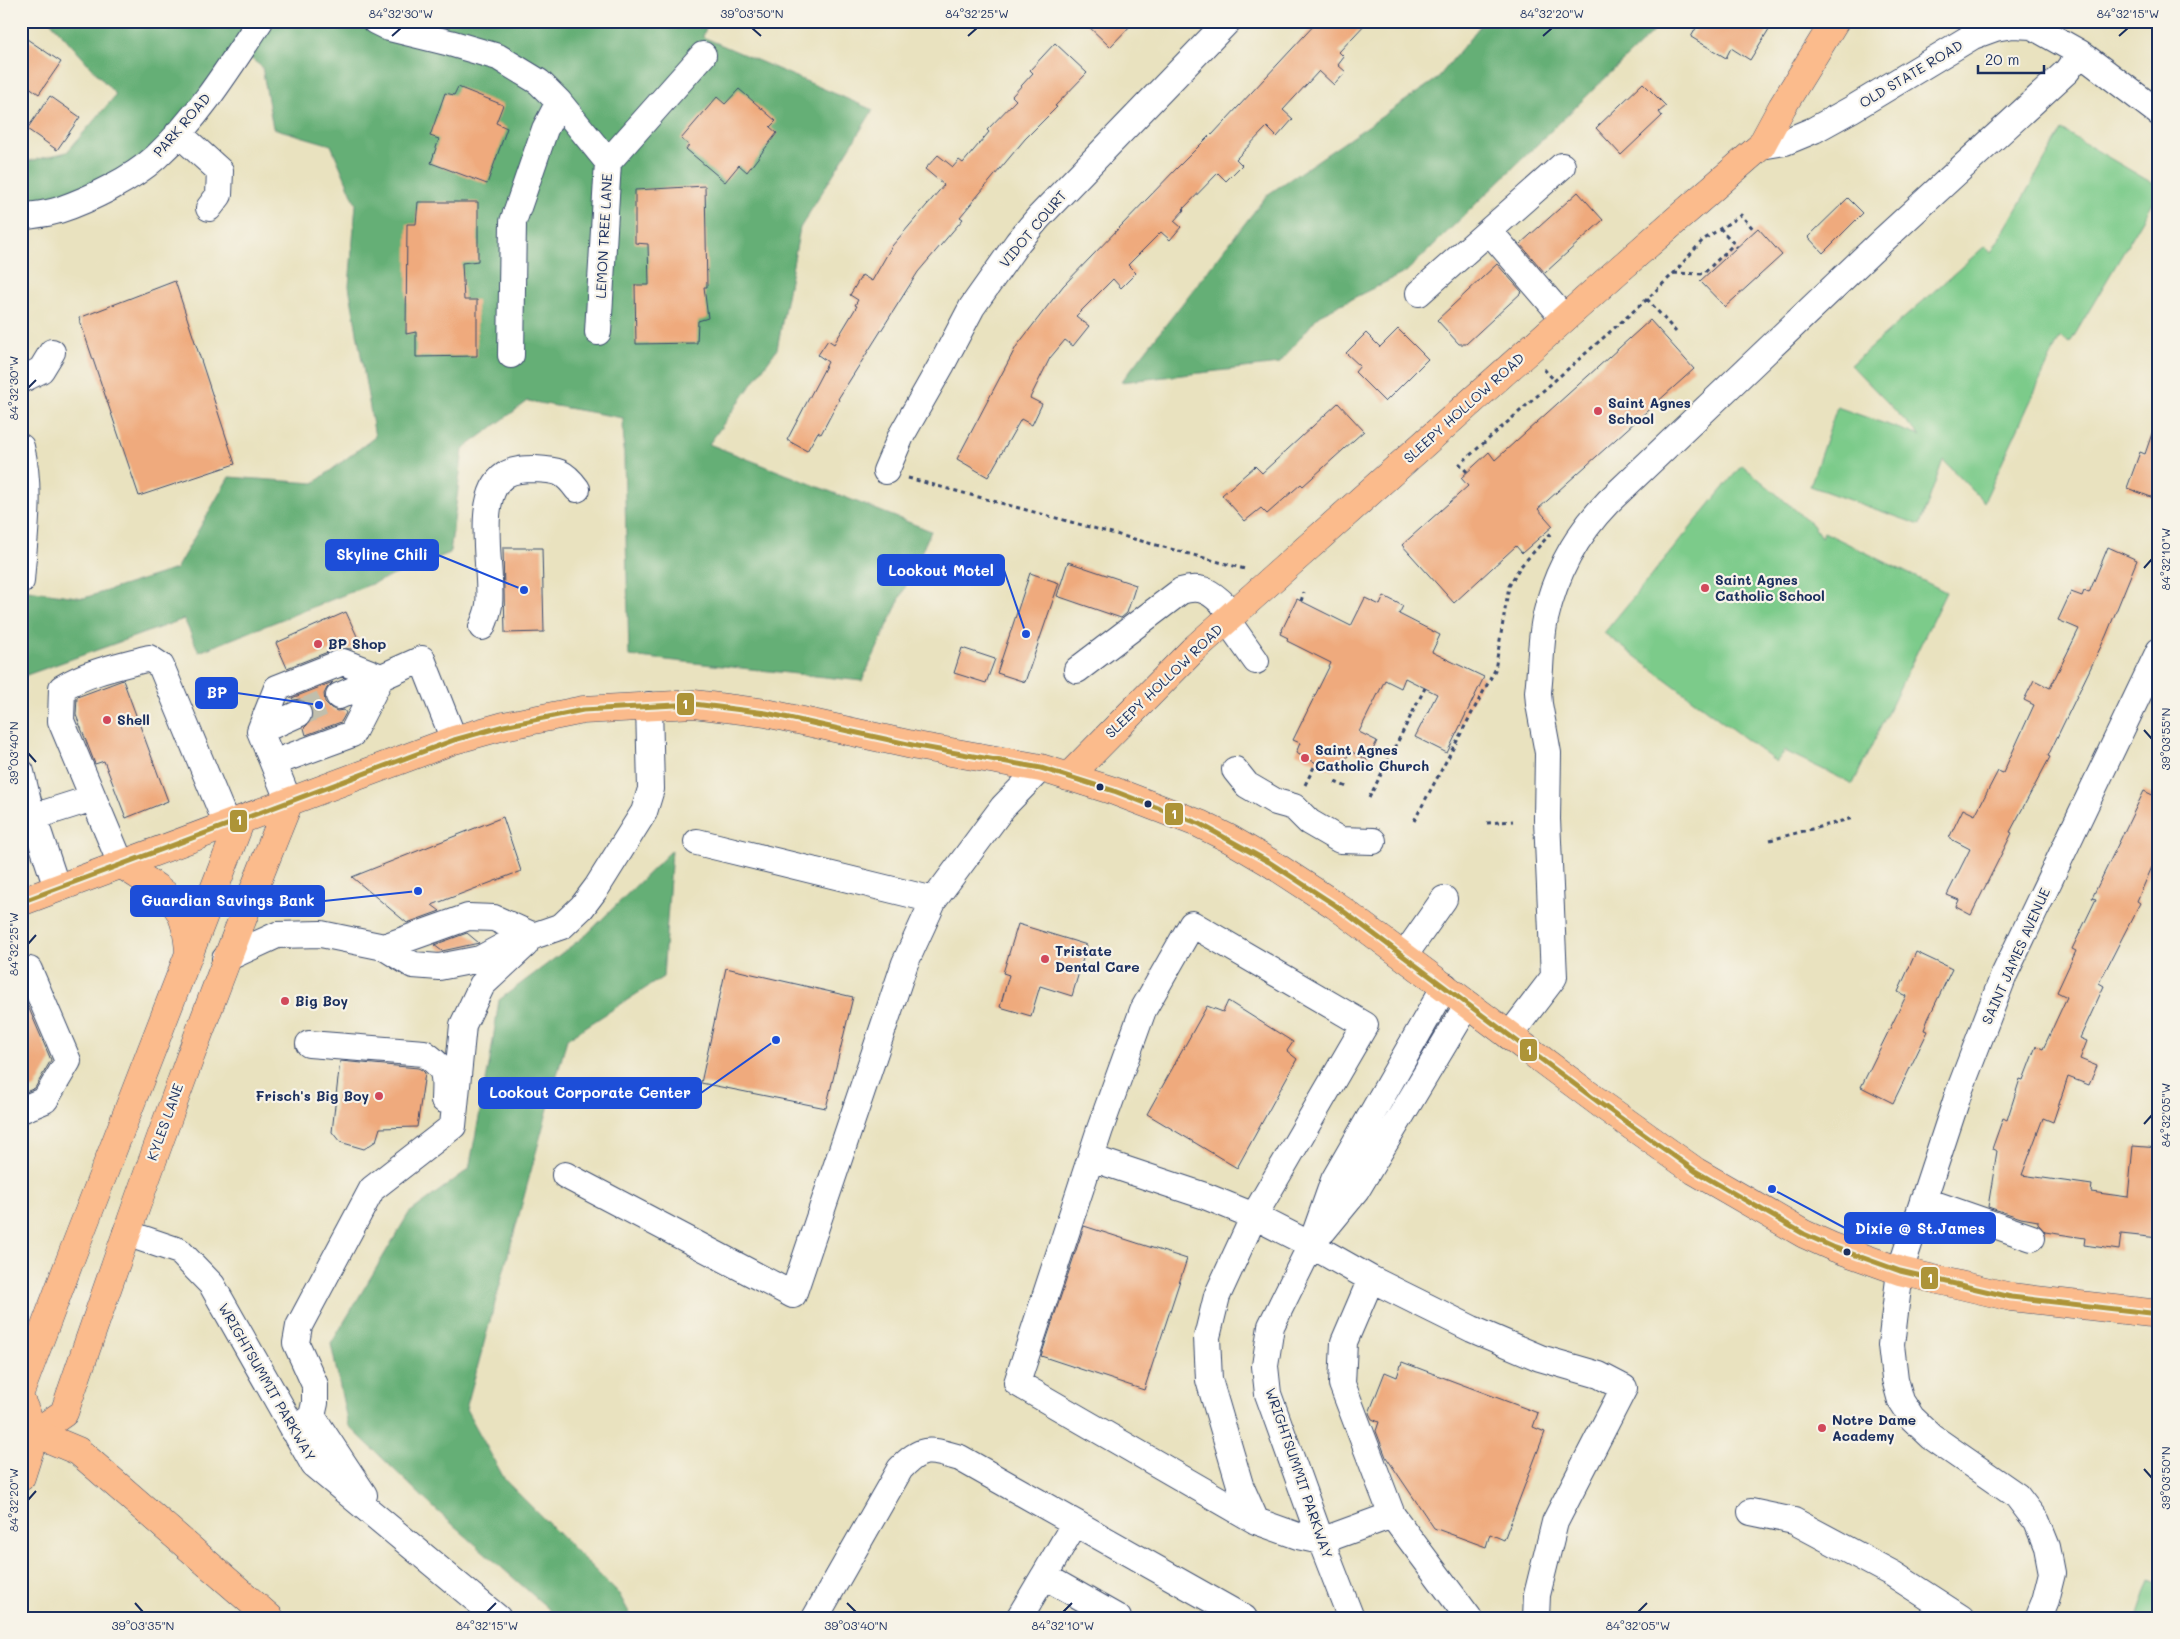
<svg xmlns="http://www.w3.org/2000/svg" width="2180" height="1639" viewBox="0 0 2180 1639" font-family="Mali,sans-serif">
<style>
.green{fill:#7ccb8a;stroke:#4c7d74}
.forest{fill:#65af76;stroke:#406f6a}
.building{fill:#efaa7d}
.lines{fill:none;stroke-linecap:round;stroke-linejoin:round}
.minor-tunnel{stroke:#c0beac;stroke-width:26;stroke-dasharray:26 13;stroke-linecap:butt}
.minor-casing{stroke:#3a4a6d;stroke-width:28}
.major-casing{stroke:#3a4a6d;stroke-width:29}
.highway-casing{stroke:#3a4a6d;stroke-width:29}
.path{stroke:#3a4a6d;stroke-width:3;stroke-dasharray:4 4;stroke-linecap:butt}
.minor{stroke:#fff;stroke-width:26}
.major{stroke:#fbbb8c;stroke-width:28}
.highway{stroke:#fbbb8c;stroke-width:28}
.bus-1-casing{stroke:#f7f3e8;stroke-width:9}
.bus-1{stroke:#ad9438;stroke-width:5}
.ticks{fill:none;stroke:#1b2f5e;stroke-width:2}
.poi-dot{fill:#d1495b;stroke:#f7f3e8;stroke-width:2}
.bus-dot{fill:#1b2f5e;stroke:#f7f3e8;stroke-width:2}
.labels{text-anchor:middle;stroke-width:4.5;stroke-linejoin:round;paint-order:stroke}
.street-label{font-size:14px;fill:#1b2f5e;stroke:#f7f3e8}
.poi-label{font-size:14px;font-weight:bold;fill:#1b2f5e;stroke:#f7f3e8;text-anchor:start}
.leader{fill:none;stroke:#1d4ed8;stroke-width:2}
.callout-dot{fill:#1d4ed8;stroke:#f7f3e8;stroke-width:2}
.callout{fill:#1d4ed8;stroke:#1d4ed8;stroke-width:2}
.callout-label{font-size:15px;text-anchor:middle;font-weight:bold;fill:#fff}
.line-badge{stroke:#f7f3e8;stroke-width:2}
.badge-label{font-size:14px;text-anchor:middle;font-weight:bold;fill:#fff}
.neatline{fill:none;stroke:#1b2f5e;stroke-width:2}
.ticks-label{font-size:12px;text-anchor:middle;fill:#1b2f5e}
</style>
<rect width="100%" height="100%" fill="#f7f3e8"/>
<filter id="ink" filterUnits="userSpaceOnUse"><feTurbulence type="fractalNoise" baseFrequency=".02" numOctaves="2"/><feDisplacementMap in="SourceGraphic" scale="10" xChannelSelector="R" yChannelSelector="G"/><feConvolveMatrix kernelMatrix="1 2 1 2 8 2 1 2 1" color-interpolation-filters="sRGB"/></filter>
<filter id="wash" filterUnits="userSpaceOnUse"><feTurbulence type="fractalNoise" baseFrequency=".0096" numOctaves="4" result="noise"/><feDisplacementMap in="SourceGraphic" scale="20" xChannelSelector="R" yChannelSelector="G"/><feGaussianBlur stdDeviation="1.12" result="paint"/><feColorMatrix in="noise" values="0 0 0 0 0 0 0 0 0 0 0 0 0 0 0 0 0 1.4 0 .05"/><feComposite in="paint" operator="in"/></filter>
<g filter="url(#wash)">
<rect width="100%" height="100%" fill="#e9e2bf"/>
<path class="green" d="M2062,130l97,57v5l-89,151 -10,-6 -76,165 -41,-42 -23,65 -110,-39 27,-79 83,29 -69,-71 134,-119 6,7z
M1742,465l70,59 9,13 3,-5 122,60 -93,192 -68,-33 -9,11 -172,-129z
M2150,1579l9,4v35h-22z"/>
<path class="forest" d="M50,21h658l-5,16 170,73 -73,118 -23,121 -68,95 222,87 -69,150 -233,-25 -6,-238 -95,-17 -65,48 -13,104 -251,99 -15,-33 -163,58v-88l63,9 92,-29 53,-92 85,6 61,-46 -26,-151 7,-82 -25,-59 -58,-17 -11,-61 -21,-16 -86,107 -134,59v-54l46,-11 49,-57z
M1484,21h180l-258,251 -87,43 -40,49 -158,18 146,-187 170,-116z
M672,850l-9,127 -96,62 -101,370 39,71 114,114 13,24h-73l-125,-110 -86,-83 -17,-81 78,-131 60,-44 21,-109 9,-60 87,-65z"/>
<g id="blocks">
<path class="building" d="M1083,21h52l-25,26z
M1318,21h50l-29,31 5,5 -6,8 8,7 -12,13 -15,-14 -36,39 10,9 -16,18 -10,-10 -31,32 6,6 -16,16 -8,-8 -35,36 1,1 -10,11 7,6 -11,13 -9,-8 -33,33 8,8 -15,15 -8,-9 -37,37 13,10 -16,20 -8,-6 -15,18 -20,40 12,6 -10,21 -11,-6 -33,58 -31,-18 59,-112 47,-61 114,-118 34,-34 1,1z
M1700,21h74l-24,39 -19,-12 -5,10 -35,-21z
M21,35l40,27 -22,32 -18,-13z
M1055,43l32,30 -32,33 2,1 -32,32 -65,78 3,2 -45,53 -80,127 1,1 -18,34 -3,-2 -11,19 -20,-11 41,-78 -10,-7 10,-15 6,4 23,-38 -2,-1 3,-5 -8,-5 12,-20 10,6 20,-35 52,-61 -19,-16 13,-14 15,12 6,-7 4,3 26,-31 -2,-2 29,-30 -4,-4 21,-23 -3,-3z
M1643,83l23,23 -7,6 3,4 -41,39 -25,-27z
M458,87l45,18 -7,18 11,5 -20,56 -56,-21 8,-24 -9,-3 15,-43 9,2z
M739,89l37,32 -6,6 7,6 -30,39 -8,-7 -14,17 -39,-33 3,-4 -8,-6 36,-42 8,7z
M50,96l30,21 -23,33 -30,-21z
M705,186l2,101h-3l4,31 -10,3 -1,22 -61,1 -1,-59h14l-1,-41 -13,-1v-53z
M1578,192l25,28 -58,53 -25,-29z
M1848,198l15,15 -40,40 -15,-16z
M418,202h60v59l-16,2 2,37h13v56l-61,1v-25l-10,2 1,-110h9z
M1758,228l24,27 -57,52 -25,-26z
M1497,264l25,28 -56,52h-7l-22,-24z
M175,281l60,183 -96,32 -60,-178z
M1650,320l44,49 -156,140 15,17 -31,27 -6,-7 -62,57 -52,-58 66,-59 -7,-8 28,-26 6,8z
M1398,329l30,30 -43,43 -30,-30 5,-6 -14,-13 20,-20 14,14z
M1338,403l26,28 -61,55 -2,-2 -34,30 -6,-6 -16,13 -23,-26 33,-29 7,7z
M2156,422l3,1v77l-32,-12 13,-36 5,2z
M2108,547l29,13 -31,76 -58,120 2,1 -40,75 2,1 -41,82 -15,-8 3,-7 -12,-5 23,-46 -21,-11 14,-29 12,6 23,-44 5,2 31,-68 -10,-5 10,-20 16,8 29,-59 -21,-9 13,-28 11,4 2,-5 5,2z
M503,548h39l2,84 -39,1z
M1068,562l68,23 -9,28 -6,5 -64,-22z
M1030,573l29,10 -34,99 -28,-9z
M1384,596l19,10 -4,8 41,21 -8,17 52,25 -37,76 -32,-16 22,-43 -32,-16 -4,10 -16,-8 -26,52 18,9 -9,19 -18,-9 -7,14 -6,-2 -4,8 -37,-18 4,-10 -7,-3 38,-77 -44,-22 1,-3 -8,-4 17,-35 54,27 14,-28 15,7z
M346,612l15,33 -10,4 -13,-1 -51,20 -11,-25z
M962,648l33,11 -9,24 -32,-10z
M123,680l45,121 -42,17 -22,-57 -9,3 -19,-49 1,-18z
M333,682l-6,6 -3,6 1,8 6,6 6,3 7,-1 2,3 -5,9 -35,13 -2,-7 6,-6 3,-7 -1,-7 -6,-6 -6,-3 -7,1 -1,-2z
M2144,791l15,7v73l-7,-4 -15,34 3,2 -41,80 5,3 -24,52 7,3 -7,18 17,7 -8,19 -21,-8 -15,45 -10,-4 -21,57 70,10 -1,7 37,5 5,-51 26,2v90l-38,-4 -2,16 -35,-5 1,-7 -40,-6 -7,-8v-3l-17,-3 -33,-11 9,-56 -5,-2 11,-31 4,2 13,-41 3,1 13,-34 7,3 24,-52 -10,-5 19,-41 -4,-2 24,-50 -4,-1z
M503,817l18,54 -89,34 8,6 -33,12 -55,-46z
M1018,924l69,21 -15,51 -32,-10 -9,30 -31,-9 9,-32 -6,-2z
M467,933l12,10 -37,8 -8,-6z
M1916,952l36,17 -24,50 -4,11 4,1 -35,72 -32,-16 45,-91 -8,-4z
M726,968l127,29 -27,111 -125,-25z
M21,990l30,70 -16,28 -14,6z
M1228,1001l65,41 -6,9 10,8 -60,109 -90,-54 60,-108 16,6z
M340,1061l78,7 4,2 3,3 -8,54 -37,1 -4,13 -12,8 -24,-7 -8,-10z
M1084,1226l103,33 -43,131 -103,-34z
M1402,1362l136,51 -5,14 12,5 -41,108 -14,-6 -4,13 -52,-19 -48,-71 -10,-26 3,-9 -7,-3 -3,-6 16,-41 12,5z"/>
</g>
</g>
<g filter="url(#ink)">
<use href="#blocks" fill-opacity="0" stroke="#3a4a6d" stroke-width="1"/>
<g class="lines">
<path class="minor-tunnel" d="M298,714l41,-18"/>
<g class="minor-casing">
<path id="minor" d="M375,21l14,7 61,15 48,14 41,25 20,20 49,60
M178,133l42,38 -1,24 -10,13
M1761,146l24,-4 29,-12 38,-21 121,-73 22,-8 18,-3 19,1 48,27 79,60
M21,217c12,-2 26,-3 38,-7 30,-10 73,-31 97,-53 41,-38 73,-89 104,-136
M1489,231l75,87
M1419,293l143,-127
M598,332l10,-170 95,-107
M511,355l2,-133 32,-93 14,-27
M21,380l20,-10 11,-18
M21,447c11,43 3,91 0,134
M886,471l15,-35 41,-72 30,-57 46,-65 21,-25 189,-196
M1227,620l29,41
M482,627c3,-7 6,-15 7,-22 4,-34 -16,-109 16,-130 9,-6 20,-6 30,-6 22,1 29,2 42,20
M1077,670l104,-79c26,-8 35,7 53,23
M339,696l83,-37 32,81
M260,731l17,-43 66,-26 38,15 -29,57 -79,29
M1235,770l12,15 29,17 18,5 15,15 31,18 33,1
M21,772l7,29 29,87
M289,802l-29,-71 38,-17
M33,817l60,-19
M697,842l237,58
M121,864l-60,-143 1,-33c26,-16 57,-22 87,-30l12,8 66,159
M384,947l84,-30 26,1 40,18
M1404,956l40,-57
M225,959l52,-24 44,-1 63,13 29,18 26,2 41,-8 24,-13 58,-20 20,-19 15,-20 47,-75 7,-23 -2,-84
M21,969l8,1 39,91 -23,39 -24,10
M1509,1036l45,-59 -7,-158 1,-66 -9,-49 -1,-12c3,-23 2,-49 7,-73 10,-45 31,-84 63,-117l273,-260 186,-171 13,-18
M309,1044l115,9c23,17 21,20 20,47
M1091,1158l114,38 49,20 -37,80 -10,41 2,43 31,105 16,36
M565,1175l228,120 112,-332 29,-63 69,-93 38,-39
M1923,1200l109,38
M1323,1231l33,-40 112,-187
M126,1233l53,18 33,34 102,180 184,153
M1371,1279l-27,63 -2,42 50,131 77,103
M312,1416l52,79
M294,1431l18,-15 3,-13v-18l-19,-42 3,-17 73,-137 81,-63 10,-101 19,-40 43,-40
M1751,1512l43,9 99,53 68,44
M1392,1515l-71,26 -23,-5 -42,-15 -239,-138 83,-254 43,-119 49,-86 173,101 -111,191 57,29 60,34 101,50 68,29 59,17 25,13 -69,134 -18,73 -1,23
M1044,1576l31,-53
M815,1618l85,-149c22,-24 31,-19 60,-11l284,160
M1019,1618l25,-42 74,42
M1351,1618l-30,-77 -53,-147 -3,-28 6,-40 40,-81 23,-65 111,-194
M2038,1618l7,-17 7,-28 -5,-26 -10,-25 -20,-26 -85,-59 -20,-19 -11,-17 -6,-22 -4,-34 9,-74 60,-182 44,-114 155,-324"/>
</g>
<g class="major-casing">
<path id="major" d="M1068,777l125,-127 428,-382 140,-122 21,-39 53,-86
M121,864c18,13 43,25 56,43 9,13 11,30 12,45
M21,902l433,-162 50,-14 79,-16 111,-6 72,9 151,33 124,22 73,23 86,33 30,15 39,23 66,43 266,199 94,67 109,63 29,13 67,24 111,26 148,17
M21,1390l54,-143 166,-427
M21,1401l14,32
M21,1477l14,-44 29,-20c71,-206 143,-410 225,-611"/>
</g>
<g class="highway-casing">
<path id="highway" d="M21,1430l14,3 43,18 192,167"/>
</g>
<path class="path" d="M1720,228l17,19
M1674,273l29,1 31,-30
M1647,299l29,33
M1544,369l11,12
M1467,472l-7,-8 185,-163 29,-28 29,-33 38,-25 14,16
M908,478l337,91
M1301,601l3,-9
M1335,782l12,5
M1305,785l11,-22
M1369,798l56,-110
M1414,821l81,-151 14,-84 11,-19 33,-36
M1487,823l26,-2
M1770,840l83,-22"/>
<use href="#minor" class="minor"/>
<use href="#major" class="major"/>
<use href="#highway" class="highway"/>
<g class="bus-1-casing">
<path id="bus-1" d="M21,902l433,-162 50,-14 79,-16 111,-6 72,9 151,33 124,22 73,23 86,33 69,38 66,43 266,199 94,67 109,63 29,13 67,24 111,26 148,17"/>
</g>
<use href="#bus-1" class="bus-1"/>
</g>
</g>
<path class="ticks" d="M752,28l9,8M392,36l9,-8M968,36l9,-8M1543,36l9,-8M2119,36l9,-8M28,388l8,-8M2144,568l8,-9M2144,730l8,9M28,753l8,9M28,944l8,-9M2144,1124l8,-9M2144,1469l8,9M28,1500l8,-9M135,1603l8,9M847,1603l9,9M487,1612l9,-9M1063,1612l9,-9M1638,1612l9,-9"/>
<g class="poi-dot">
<circle cx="1598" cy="411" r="5"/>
<circle cx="1705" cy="588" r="5"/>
<circle cx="318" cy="644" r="5"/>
<circle cx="107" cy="720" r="5"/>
<circle cx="1305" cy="758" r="5"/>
<circle cx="1045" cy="959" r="5"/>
<circle cx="285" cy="1001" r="5"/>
<circle cx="379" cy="1096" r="5"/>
<circle cx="1822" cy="1428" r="5"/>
</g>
<g class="bus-dot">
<circle cx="1100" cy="787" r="4.5"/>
<circle cx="1148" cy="804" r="4.5"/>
<circle cx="1847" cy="1252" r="4.5"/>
</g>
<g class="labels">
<g class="street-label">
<text transform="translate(1911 74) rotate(-31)" y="5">OLD STATE ROAD</text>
<text transform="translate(182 125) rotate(-49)" y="5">PARK ROAD</text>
<text transform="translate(1033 229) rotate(-50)" y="5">VIDOT COURT</text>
<text transform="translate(604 236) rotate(-87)" y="5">LEMON TREE LANE</text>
<text transform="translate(1464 408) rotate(-42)" y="5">SLEEPY HOLLOW ROAD</text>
<text transform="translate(1164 681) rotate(-44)" y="5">SLEEPY HOLLOW ROAD</text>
<text transform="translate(2016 956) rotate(-66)" y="5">SAINT JAMES AVENUE</text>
<text transform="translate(165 1122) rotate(-70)" y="5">KYLES LANE</text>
<text transform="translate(267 1382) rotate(60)" y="5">WRIGHTSUMMIT PARKWAY</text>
<text transform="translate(1299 1473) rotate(71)" y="5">WRIGHTSUMMIT PARKWAY</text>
</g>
<g class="poi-label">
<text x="1608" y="408">Saint Agnes<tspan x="1608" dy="16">School</tspan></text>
<text x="1715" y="585">Saint Agnes<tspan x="1715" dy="16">Catholic School</tspan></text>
<text x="328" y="649">BP Shop</text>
<text x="117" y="725">Shell</text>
<text x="1315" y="755">Saint Agnes<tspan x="1315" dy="16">Catholic Church</tspan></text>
<text x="1055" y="956">Tristate<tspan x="1055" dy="16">Dental Care</tspan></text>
<text x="295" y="1006">Big Boy</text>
<text x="369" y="1101" text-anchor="end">Frisch's Big Boy</text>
<text x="1832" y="1425">Notre Dame<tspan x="1832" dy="16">Academy</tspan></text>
</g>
</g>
<path class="leader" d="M524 590L438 555M1026 634L1004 570M319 705L237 693M418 891L324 901M776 1040L701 1093M1772 1189L1845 1228"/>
<g class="callout-dot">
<circle cx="524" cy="590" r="5"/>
<circle cx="1026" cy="634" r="5"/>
<circle cx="319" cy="705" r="5"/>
<circle cx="418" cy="891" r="5"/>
<circle cx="776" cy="1040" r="5"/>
<circle cx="1772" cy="1189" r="5"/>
</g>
<g class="callout">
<rect x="326" y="540" width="112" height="30" rx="5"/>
<rect x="878" y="555" width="126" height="30" rx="5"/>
<rect x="196" y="678" width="41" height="30" rx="5"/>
<rect x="131" y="886" width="193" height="30" rx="5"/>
<rect x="479" y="1078" width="222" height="30" rx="5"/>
<rect x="1845" y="1213" width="150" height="30" rx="5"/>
</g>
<g class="callout-label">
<text x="382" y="560">Skyline Chili</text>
<text x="941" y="576">Lookout Motel</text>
<text x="217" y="698">BP</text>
<text x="228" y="906">Guardian Savings Bank</text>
<text x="590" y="1098">Lookout Corporate Center</text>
<text x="1920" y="1234">Dixie @ St.James</text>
</g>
<g class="line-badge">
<rect x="676" y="692" width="19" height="24" rx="5" fill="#ad9438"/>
<rect x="1164" y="802" width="20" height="24" rx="5" fill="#ad9438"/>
<rect x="229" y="809" width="19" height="24" rx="5" fill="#ad9438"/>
<rect x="1519" y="1038" width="19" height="24" rx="5" fill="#ad9438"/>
<rect x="1920" y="1266" width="19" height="24" rx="5" fill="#ad9438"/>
</g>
<g class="badge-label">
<text x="685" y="709">1</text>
<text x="1174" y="819">1</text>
<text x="239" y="825">1</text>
<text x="1529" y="1055">1</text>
<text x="1930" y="1283">1</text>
</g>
<rect width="2180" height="1639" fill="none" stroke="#f7f3e8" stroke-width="55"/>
<path d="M1978 65v8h66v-8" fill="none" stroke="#1b2f5e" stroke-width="2.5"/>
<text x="1985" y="65" font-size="15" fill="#1b2f5e" stroke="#f7f3e8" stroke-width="4" paint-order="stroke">20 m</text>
<rect x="28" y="28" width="2124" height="1584" class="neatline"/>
<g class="ticks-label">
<text x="401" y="18">84°32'30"W</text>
<text x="752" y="18">39°03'50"N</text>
<text x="977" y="18">84°32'25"W</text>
<text x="1552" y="18">84°32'20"W</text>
<text x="2128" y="18">84°32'15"W</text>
<text transform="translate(14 388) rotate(-90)" y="4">84°32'30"W</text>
<text transform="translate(2166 559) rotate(-90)" y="4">84°32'10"W</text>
<text transform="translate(2166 739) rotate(-90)" y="4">39°03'55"N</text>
<text transform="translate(14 753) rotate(-90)" y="4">39°03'40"N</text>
<text transform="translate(14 944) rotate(-90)" y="4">84°32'25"W</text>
<text transform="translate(2166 1115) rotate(-90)" y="4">84°32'05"W</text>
<text transform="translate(2166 1478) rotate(-90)" y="4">39°03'50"N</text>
<text transform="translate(14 1500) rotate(-90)" y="4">84°32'20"W</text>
<text x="143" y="1630">39°03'35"N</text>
<text x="487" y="1630">84°32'15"W</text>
<text x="856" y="1630">39°03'40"N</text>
<text x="1063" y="1630">84°32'10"W</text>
<text x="1638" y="1630">84°32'05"W</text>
</g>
</svg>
